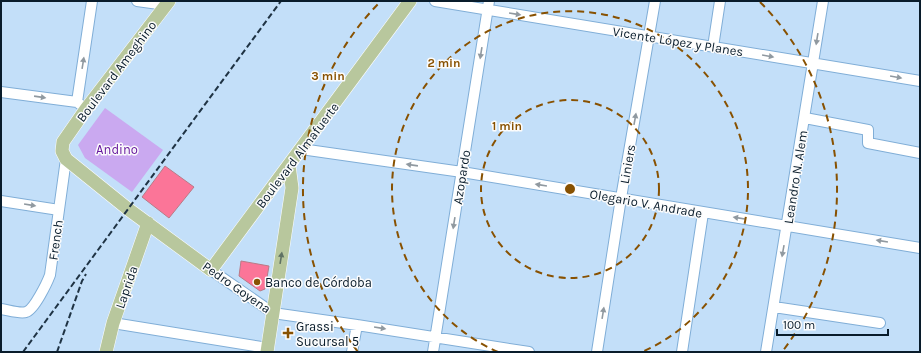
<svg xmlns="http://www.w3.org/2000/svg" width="921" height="353" viewBox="0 0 921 353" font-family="Karla,sans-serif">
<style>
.green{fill:#caa9f0}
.building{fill:#fb7598;stroke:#b87b87}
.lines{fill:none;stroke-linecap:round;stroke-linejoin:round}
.minor-casing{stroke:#80aed7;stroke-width:12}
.major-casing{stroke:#fff;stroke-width:14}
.minor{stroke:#fff;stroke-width:10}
.major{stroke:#b8c79d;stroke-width:13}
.rail{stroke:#1f3344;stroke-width:2;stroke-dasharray:6 3;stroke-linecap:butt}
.oneway{fill:#9099a0}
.oneway2{fill:#607264}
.ring{fill:none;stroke:#885101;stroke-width:2;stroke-dasharray:7 5}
.poi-dot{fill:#885101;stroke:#fcfcfc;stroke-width:1.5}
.labels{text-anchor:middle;stroke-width:3;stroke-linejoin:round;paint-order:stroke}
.street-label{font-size:13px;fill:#091c2b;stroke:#fcfcfc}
.park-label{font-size:13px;fill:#67189e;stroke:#fcfcfc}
.poi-label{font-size:13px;fill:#091c2b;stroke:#fcfcfc;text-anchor:start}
.centre{fill:#885101;stroke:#fcfcfc;stroke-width:2}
.ring-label{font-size:12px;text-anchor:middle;font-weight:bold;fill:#885101;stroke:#fcfcfc;stroke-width:3;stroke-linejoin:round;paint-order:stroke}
</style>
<rect width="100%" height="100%" fill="#c3dff9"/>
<path class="green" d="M105,108l58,42 -31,42 -47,-34 -7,-13z"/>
<path class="building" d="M165,166l29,21 -25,31 -27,-21z
M241,261l28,5 -4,23 -5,2 -21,-15z"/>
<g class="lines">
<g class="minor-casing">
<path id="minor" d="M137,1l29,4
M435,1l485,80
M713,47l7,-46
M1,92l76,10 4,3
M77,102l15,-101
M805,118l63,12v13l52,10
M301,149l161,23 458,76
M1,201l58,9
M211,270l62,43 84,12 172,27
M774,307l106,16
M1,309c7,1 19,5 25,3 8,-2 21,-29 24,-37l16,-116
M113,323l155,25
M352,352l5,-27
M433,352l56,-351
M597,352l24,-154 34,-197
M682,352l21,-139
M766,352l57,-351"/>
</g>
<g class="major-casing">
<path id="major" d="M169,1l-83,108 -23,33 -1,9 4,8 62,50 83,61 199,-269
M106,352l7,-29 35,-100
M267,352l25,-164 -3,-23"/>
</g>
<use href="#minor" class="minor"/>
<use href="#major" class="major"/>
<path class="rail" d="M23,352l258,-351
M57,352l25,-71 4,-7"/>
</g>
<defs><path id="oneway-solid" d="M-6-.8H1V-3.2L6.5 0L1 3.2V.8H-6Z"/></defs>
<g class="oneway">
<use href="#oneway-solid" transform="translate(515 14) rotate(9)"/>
<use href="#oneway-solid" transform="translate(817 39) rotate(99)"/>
<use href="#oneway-solid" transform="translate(481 53) rotate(99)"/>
<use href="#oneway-solid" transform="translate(768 56) rotate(10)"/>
<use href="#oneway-solid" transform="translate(83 63) rotate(-81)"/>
<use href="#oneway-solid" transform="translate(896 77) rotate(10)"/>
<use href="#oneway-solid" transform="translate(40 97) rotate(8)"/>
<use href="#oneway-solid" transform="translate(635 119) rotate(-80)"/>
<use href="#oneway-solid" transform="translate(412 165) rotate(-172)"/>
<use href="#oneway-solid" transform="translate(541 185) rotate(-171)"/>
<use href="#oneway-solid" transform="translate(30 205) rotate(9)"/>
<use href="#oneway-solid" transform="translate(739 218) rotate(-171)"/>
<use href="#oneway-solid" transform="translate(454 223) rotate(99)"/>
<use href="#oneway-solid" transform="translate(882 241) rotate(-171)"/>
<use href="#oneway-solid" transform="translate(783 251) rotate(100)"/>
<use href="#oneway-solid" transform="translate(603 313) rotate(-81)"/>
<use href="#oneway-solid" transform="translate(380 328) rotate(9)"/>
</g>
<use class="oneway2" href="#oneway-solid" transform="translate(281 258) rotate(-81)"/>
<g class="ring">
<circle cx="570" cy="189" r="89"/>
<path d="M498 352A178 178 0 1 1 642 352"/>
<path d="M358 352A267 267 0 0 1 380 2M760 2A267 267 0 0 1 782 352"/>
</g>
<g class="poi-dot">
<circle cx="257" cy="282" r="4"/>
<path d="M286 327h4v4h4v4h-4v4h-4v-4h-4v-4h4z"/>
</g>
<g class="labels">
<g class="street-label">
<text transform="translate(678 41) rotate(9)" y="5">Vicente López y Planes</text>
<text transform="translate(116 71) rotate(-53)" y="5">Boulevard Ameghino</text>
<text transform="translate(297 155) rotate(-53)" y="5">Boulevard Almafuerte</text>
<text transform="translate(627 164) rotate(-80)" y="5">Liniers</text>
<text transform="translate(461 177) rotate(-81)" y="5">Azopardo</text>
<text transform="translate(795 177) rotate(-81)" y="5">Leandro N. Alem</text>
<text transform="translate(646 203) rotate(10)" y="5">Olegario V. Andrade</text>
<text transform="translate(55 240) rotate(-82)" y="5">French</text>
<text transform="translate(126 287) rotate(-71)" y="5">Laprida</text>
<text transform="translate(237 287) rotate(35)" y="5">Pedro Goyena</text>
</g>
<g class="park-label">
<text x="117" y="154">Andino</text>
</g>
<g class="poi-label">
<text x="265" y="287">Banco de Córdoba</text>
<text x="296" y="331">Grassi<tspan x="296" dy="15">Sucursal 5</tspan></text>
</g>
</g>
<circle cx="570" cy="189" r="6" class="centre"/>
<g class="ring-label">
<text x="444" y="67">2 min</text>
<text x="328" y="80">3 min</text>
<text x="507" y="130">1 min</text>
</g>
<rect width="921" height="353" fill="none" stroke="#091c2b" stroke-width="4"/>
<path d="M777 329v6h111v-6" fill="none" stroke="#091c2b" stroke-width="2"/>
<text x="783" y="329" font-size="12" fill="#091c2b" stroke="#fcfcfc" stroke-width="3" paint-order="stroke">100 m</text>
</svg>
